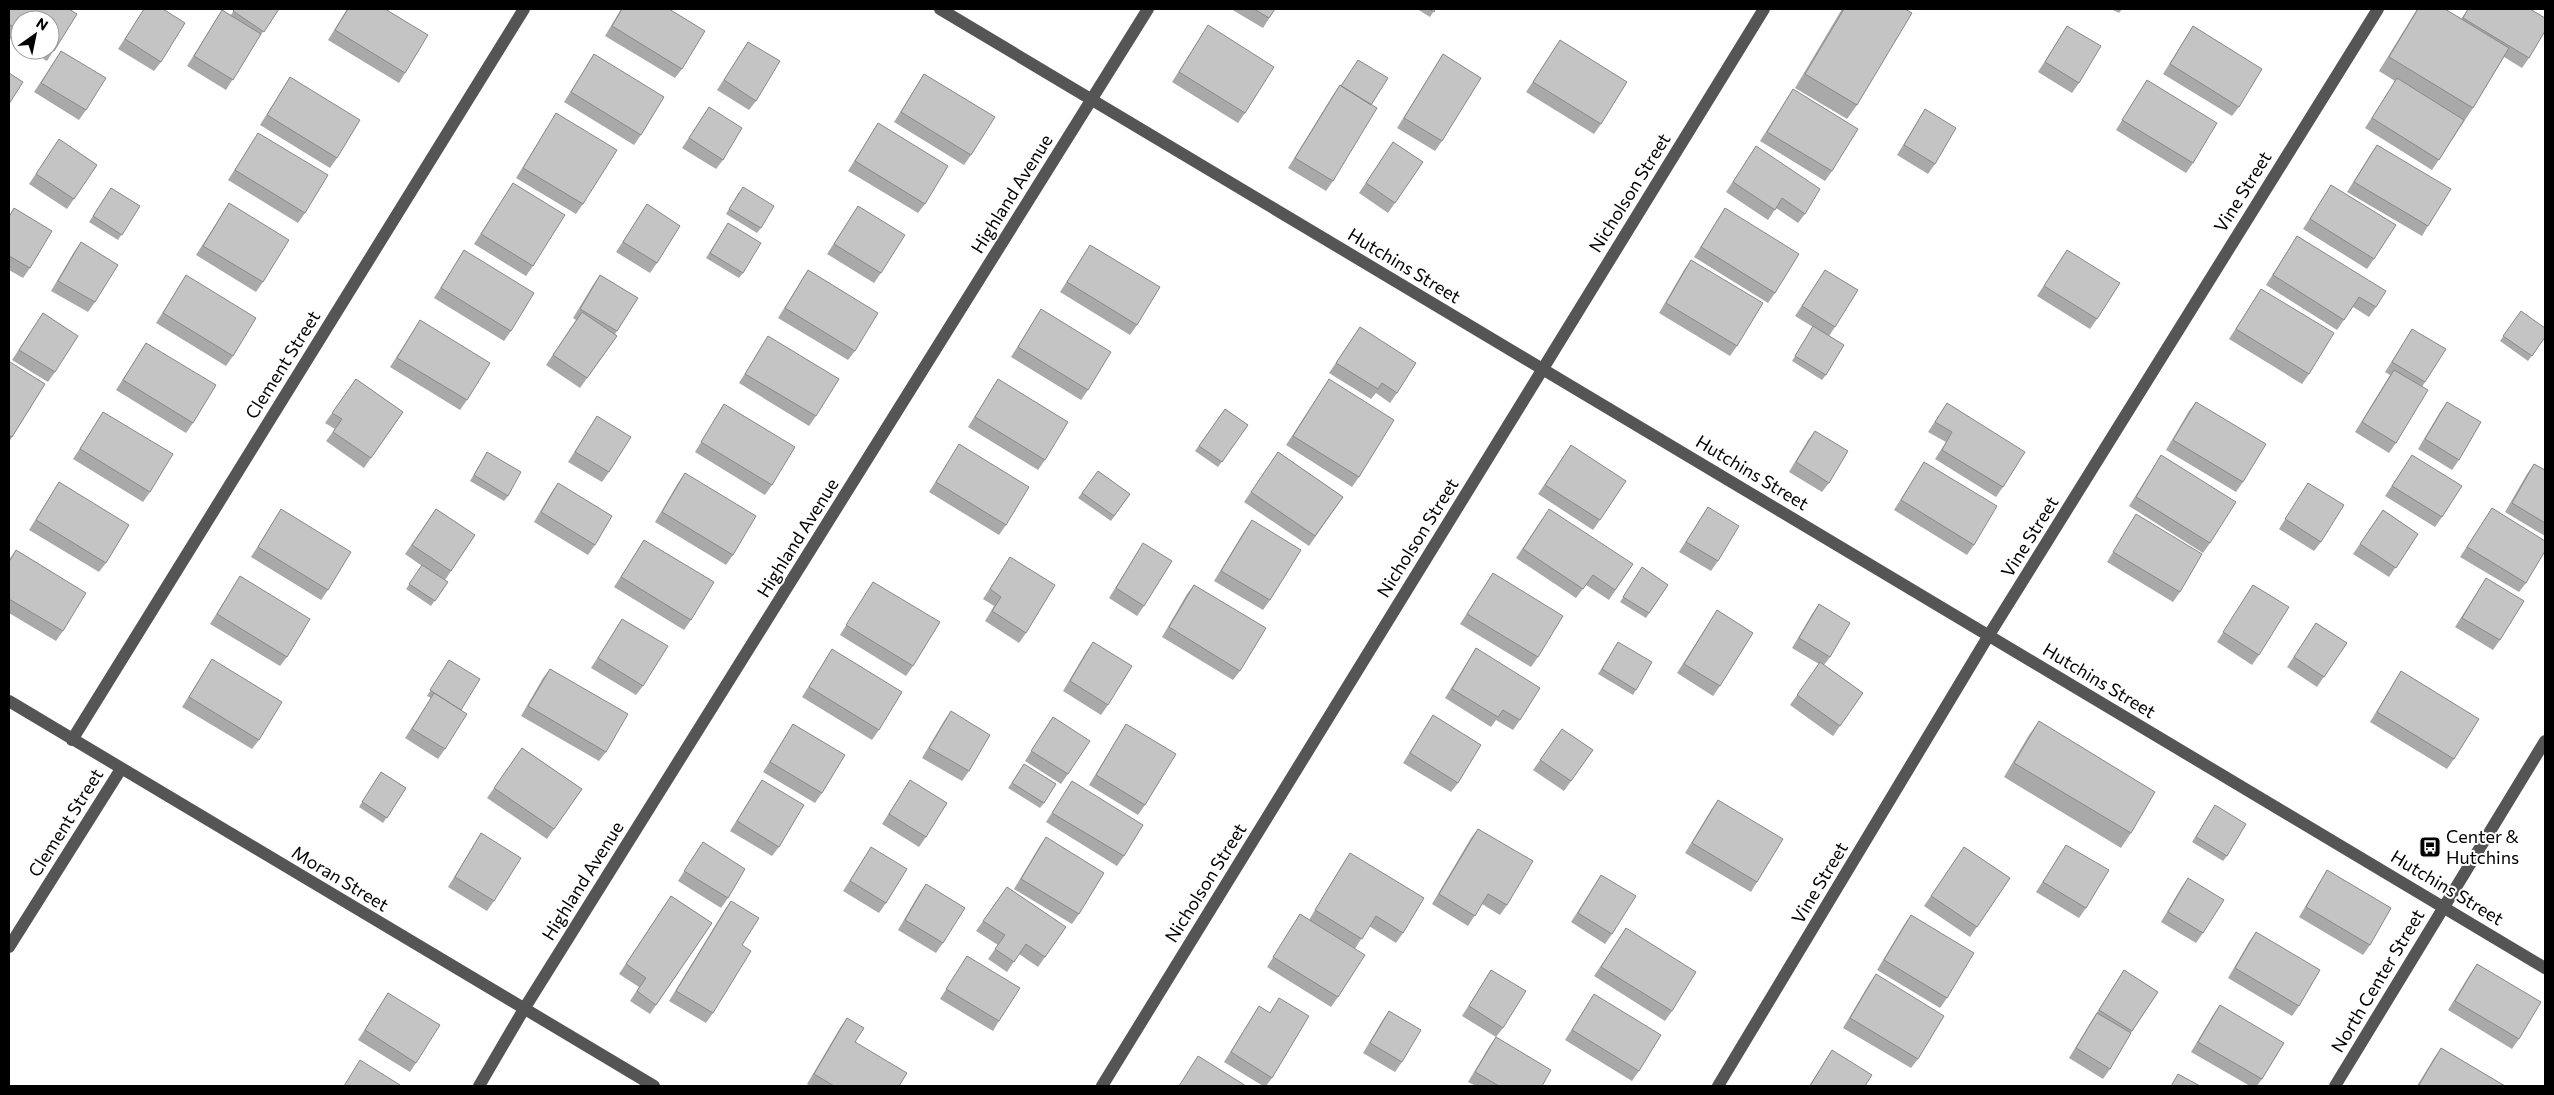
<svg xmlns="http://www.w3.org/2000/svg" width="2554" height="1095" viewBox="0 0 2554 1095" font-family="Commissioner,sans-serif">
<style>
.lines{fill:none;stroke-linecap:round;stroke-linejoin:round}
.minor{stroke:#555;stroke-width:12}
.wall{fill:#a9a9a9}
.building{fill:#c4c4c4;stroke:#898989}
.labels{text-anchor:middle;stroke-width:4;stroke-linejoin:round;paint-order:stroke}
.street-label{font-size:18px;fill:#000;stroke:#fff}
.poi-label{font-size:18px;fill:#000;stroke:#fff;text-anchor:start}
</style>
<rect width="100%" height="100%" fill="#fff"/>
<g class="lines">
<path class="minor" d="M940,9l1605,959
M9,701l645,385
M72,740l452,-731
M9,947l112,-178
M479,1086l45,-77 624,-1000
M1102,1086l662,-1077
M1718,1086l271,-451 389,-626
M2335,1086l210,-345"/>
</g>
<path class="wall" d="M9,9h60l8,5 -30,47 -19,-11h22v-30h-30v25l-11,-7z
M144,9h19l-2,53 -7,9 -36,-22z
M235,9h44l-19,27 -34,54 -39,-24 35,-56 9,5z
M347,9h38l20,64 -6,10 -71,-43z
M621,9h48l13,60 -7,9 -70,-42z
M1231,9h44l-12,19z
M1417,9h18l-5,8z
M1842,9h63l-48,96 -10,14 -52,-31z
M2111,9h11l-3,4z
M2417,9h28l16,10 7,-10h62l-1,49 -7,10 -18,-11 -31,51 -41,62 -67,-42 30,-47 -16,-10z
M1208,25l37,88 -7,10 -66,-41z
M2067,26l12,57 -7,10 -34,-21z
M2193,26l46,81 -7,9 -69,-42z
M1560,40l41,84 -7,10 -68,-42z
M748,42l8,59 -7,9 -32,-20z
M61,51l25,59 -7,10 -45,-28z
M594,54l47,81 -7,10 -70,-43z
M1443,54l-1,87 -7,10 -38,-23z
M924,74l47,81 -7,10 -70,-43z
M290,77l47,81 -7,10 -70,-43z
M2147,80l46,83 -7,10 -70,-43z
M1340,85l31,20 -38,76 -7,10 -38,-23 45,-73z
M1793,89l39,82 -7,10 -65,-40z
M709,107l14,53 -7,9 -34,-21z
M1925,109l10,55 -7,10 -31,-19z
M556,113l27,91 -7,10 -60,-36 34,-55z
M878,123l47,81 -7,9 -70,-42z
M258,133l47,80 -7,10 -70,-43z
M59,139l38,26 -30,44 -38,-25z
M1393,142l30,20 -35,51 -29,-20z
M2377,145l51,81 -6,10 -75,-44 23,-37z
M1756,146l49,68 -7,9 -22,-15 -8,12 -42,-28z
M513,183l20,83 -7,10 -52,-32z
M2331,185l43,74 -7,10 -64,-40z
M111,188l29,18 -22,34 -29,-18z
M739,192l22,36 -4,5 -31,-19z
M229,203l34,79 -7,10 -60,-37z
M647,204l10,59 -7,10 -34,-21z
M858,206l23,67 -7,10 -47,-29z
M14,208l16,60 -7,10 -14,-8v-54z
M1725,208l50,85 -7,10 -74,-46z
M728,223l15,50 -4,5 -33,-20z
M2297,236l79,71 -7,10 -16,-10 -16,23 -71,-45z
M81,242l14,60 -7,10 -37,-21 23,-39z
M1090,245l47,80 -7,10 -70,-43z
M464,250l47,81 -7,10 -70,-43z
M2067,250l30,69 -7,10 -53,-33z
M1691,260l46,86 -7,10 -71,-43 25,-43z
M808,270l47,81 -7,9 -70,-42z
M1825,270l10,57 -6,9 -3,39 -4,5 -30,-19 21,-34 -18,-11z
M186,275l47,81 -7,10 -70,-43z
M600,275l38,23 -23,36 2,2 -37,52 -34,-23 30,-45 -3,-2 20,-33z
M2261,289l48,85 -7,10 -73,-45z
M1041,309l47,81 -7,10 -70,-43z
M2521,311l24,26 -17,24 -28,-20z
M43,313l12,59 -7,10 -36,-22z
M420,320l47,80 -7,10 -70,-43z
M1360,327l37,66 -7,10 -14,-10 -5,6 -42,-26z
M2412,329l13,53 -3,5 -26,56 -7,10 -34,-21 35,-57 -5,-3z
M768,336l48,80 -7,10 -70,-43z
M146,343l47,80 -7,10 -70,-43z
M9,363l36,21 -36,58z
M356,379l47,33 -39,56 -38,-27 9,-12 -10,-6z
M998,379l47,81 -7,10 -70,-43z
M1329,379l30,98 -7,10 -66,-42z
M2196,402l47,80 -7,10 -70,-42 23,-39z
M2447,402l12,58 -7,10 -34,-21 22,-37z
M1947,403l56,84 -7,10 -61,-38 11,-17 -18,-10z
M724,404l48,81 -7,10 -70,-43z
M1225,409l23,16 -30,42 -23,-16z
M103,412l47,80 -7,10 -70,-43z
M597,416l12,56 -7,10 -34,-20z
M1815,431l14,52 -7,9 -33,-20 19,-32z
M959,444l47,81 -7,10 -70,-43z
M1571,445l29,75 -7,10 -55,-36z
M487,452l21,44 -4,5 -34,-20z
M1278,452l65,45 -34,49 -65,-44z
M2161,455l49,88 -7,10 -74,-47z
M2412,455l30,62 -7,10 -50,-31z
M1924,462l50,83 -7,10 -73,-45z
M2534,464l11,6v66l-40,-24 22,-38z
M1098,471l32,23 -19,27 -33,-23z
M685,473l48,82 -7,10 -71,-43 23,-39z
M59,482l47,81 -7,9 -70,-42z
M558,483l37,62 -7,10 -54,-33 17,-29z
M2308,483l13,59 -7,9 -35,-22z
M1708,507l10,54 -7,10 -32,-19z
M2492,508l34,75 -7,9 -59,-35z
M281,509l47,81 -7,10 -70,-43z
M436,509l39,26 -30,45 3,2 -17,24 -25,-17 16,-23 -17,-12z
M2383,510l35,24 -29,43 -36,-23z
M2136,514l44,78 -7,10 -66,-40z
M1542,519l91,45 -24,36 -23,-15 -10,13 -60,-40z
M1252,520l18,80 -7,10 -49,-29 31,-51z
M644,540l47,80 -7,10 -70,-43z
M1143,543l1,63 -7,10 -28,-18z
M16,550l47,81 -7,10 -47,-28v-53z
M1010,557l16,76 -7,10 -34,-22 9,-15 -11,-7z
M1642,567l26,18 -22,33 -26,-16z
M1493,573l45,84 -7,10 -71,-43z
M240,576l47,81 -7,9 -70,-42z
M2486,578l14,62 -7,10 -38,-23z
M873,582l40,84 -7,10 -66,-41z
M1194,585l46,86 -7,9 -71,-43 25,-43z
M2253,585l6,70 -7,10 -35,-23z
M1819,604l11,53 -6,8 39,28 -30,43 -43,-31 29,-41 -27,-16 20,-34z
M1717,610l3,76 -7,10 -36,-23z
M622,619l21,67 -7,9 -45,-27z
M2316,623l31,20 -30,44 -30,-20z
M1093,642l15,63 -7,10 -38,-24 23,-39z
M1618,642l18,48 -3,5 -35,-21z
M1476,648l44,72 -7,10 -17,-10 -5,7 -46,-29z
M832,649l47,81 -7,10 -70,-43z
M212,659l47,81 -7,9 -70,-42z
M449,660l12,50 -16,39 -7,10 -33,-21 26,-40 -4,-2z
M550,669l56,83 -7,9 -78,-45 22,-38z
M2401,671l53,88 -7,10 -77,-47 25,-41z
M951,711l18,60 -7,10 -40,-23 22,-37z
M1433,715l25,68 -7,9 -48,-29z
M1053,717l15,57 -7,10 -36,-23z
M2039,721l92,112 -10,15 -117,-71 25,-42z
M793,724l29,69 -7,10 -52,-31z
M1126,724l19,81 -7,10 -49,-30 31,-51z
M1562,729l31,21 -29,41 -31,-21z
M522,748l60,41 -35,50 -60,-41z
M1021,769l23,34 -4,5 -32,-20z
M381,772l25,16 -23,35 -24,-16z
M762,780l17,67 -7,9 -42,-25z
M910,780l16,57 -7,10 -37,-23z
M1072,781l52,75 -7,10 -71,-44z
M1718,800l39,82 -6,10 -66,-39 26,-43z
M2215,805l12,51 -4,5 -31,-19z
M1478,829l29,76 -7,10 -18,-11 -14,22 -36,-22 39,-66z
M481,833l13,68 -7,10 -39,-24z
M1046,837l33,77 -7,10 -58,-35 25,-42z
M703,842l25,56 -7,10 -43,-27z
M2066,845l20,63 -7,10 -43,-26z
M871,847l15,56 -7,10 -36,-22z
M1964,847l46,31 -40,59 -46,-31z
M1350,853l53,80 -7,10 -27,-17 -14,23 -17,48 -7,10 -64,-40 33,-53 9,6 35,-58z
M2327,870l43,75 -7,10 -64,-38 22,-37z
M1601,875l11,59 -7,10 -34,-22z
M2188,878l15,55 -7,10 -35,-21 20,-34z
M926,884l17,59 -7,10 -38,-23 21,-36z
M1007,887l59,40 -28,40 -19,-13 -12,18 -19,-13 10,-14 -22,-14z
M671,896l41,27 -62,91 -20,-13 9,-14 -20,-13z
M731,901l11,44 -29,68 -7,10 -37,-22 55,-90z
M1911,915l36,83 -7,10 -63,-38 27,-45z
M1626,928l46,83 -7,10 -71,-45z
M2256,932l43,74 -7,10 -64,-38 21,-36z
M967,956l32,65 -6,10 -53,-32z
M2477,964l42,75 -7,10 -64,-39 22,-36z
M1491,970l12,58 -7,9 -34,-21z
M2124,970l34,22 -27,41 -21,36 -7,10 -34,-21 23,-38z
M1876,974l42,85 -7,9 -68,-40 26,-44z
M388,993l28,70 -6,9 -52,-32z
M1594,994l45,77 -7,10 -67,-41z
M1279,998l-7,80 -6,8h-3l-39,-24 35,-56 11,7z
M2220,1005l42,74 -5,7h-7l-59,-34 22,-37z
M1389,1011l13,51 -7,10 -32,-19 19,-32z
M847,1018l8,24 44,44h-88l-4,-2 33,-56z
M1496,1037l46,49h-66l-8,-4 21,-35z
M2441,1048l64,38h-88l17,-28z
M1832,1050l33,36h-56z"/>
<path class="building" d="M9,9h60l8,5 -23,37 -4,-2v-29h-30v11l-11,-7z
M144,9h19l22,14 -24,39 -36,-23z
M235,9h44l-15,23 -31,-21z
M348,9h37l43,26 -23,38 -70,-43z
M622,9h47l36,22 -23,38 -70,-43z
M1254,9h21l-6,9z
M1429,9h6l-1,3z
M1844,9h61l7,4 -55,92 -52,-31z
M2418,9h27l64,39 -36,60 -84,-51z
M2468,9h62l15,9v13l-16,27 -66,-40z
M222,10l39,24 -28,46 -39,-24z
M1208,25l66,42 -29,46 -66,-41z
M2067,26l34,20 -22,37 -34,-21z
M2193,26l69,43 -23,38 -69,-43z
M1560,40l67,42 -26,42 -68,-42z
M748,42l32,19 -24,40 -32,-21z
M61,51l45,27 -20,32 -45,-27z
M594,54l70,43 -23,38 -70,-43z
M1443,54l38,24 -39,63 -38,-23z
M1358,60l30,18 -17,27 -30,-19z
M9,73l14,9 -14,22z
M924,74l71,43 -24,38 -70,-43z
M290,77l70,43 -23,38 -70,-43z
M2397,78l67,42 -25,40 -67,-42z
M2147,80l70,43 -24,40 -71,-43z
M1340,85l37,23 -44,73 -38,-23z
M1793,89l65,40 -26,42 -65,-39z
M709,107l33,21 -19,32 -34,-22z
M1925,109l31,19 -21,36 -31,-19z
M556,113l61,37 -34,54 -60,-36z
M878,123l70,43 -23,38 -70,-43z
M258,133l70,42 -23,38 -70,-43z
M59,139l38,26 -23,34 -38,-25z
M1393,142l30,20 -28,41 -29,-20z
M2377,145l74,44 -23,37 -74,-44z
M1756,146l64,43 -15,25 -23,-16 -7,12 -42,-28z
M513,183l52,32 -32,51 -52,-32z
M2331,185l65,40 -22,34 -64,-40z
M743,187l31,19 -13,22 -32,-19z
M111,188l29,18 -18,29 -29,-19z
M229,203l60,37 -26,42 -60,-36z
M647,204l33,22 -23,37 -34,-21z
M858,206l47,29 -24,38 -47,-29z
M14,208l38,23 -22,37 -21,-12v-39z
M1725,208l74,46 -24,39 -74,-46z
M728,223l33,20 -18,30 -33,-20z
M2297,236l89,55 -10,16 -17,-10 -15,23 -71,-45z
M81,242l37,23 -23,37 -37,-21z
M1090,245l70,42 -23,38 -70,-43z
M464,250l70,43 -23,38 -70,-43z
M2067,250l53,33 -23,36 -53,-33z
M1691,260l72,43 -26,43 -71,-43z
M808,270l70,43 -23,38 -70,-43z
M1825,270l33,20 -23,37 -33,-21z
M186,275l70,43 -23,38 -70,-43z
M600,275l38,23 -21,33 -37,-22z
M2261,289l73,44 -25,41 -73,-45z
M1041,309l70,43 -23,38 -70,-43z
M2521,311l24,17v9l-13,19 -29,-20z
M582,312l35,24 -30,42 -34,-23z
M43,313l35,23 -23,36 -36,-22z
M420,320l70,43 -23,37 -70,-42z
M1813,326l31,19 -18,30 -31,-19z
M1360,327l56,36 -19,30 -15,-10 -4,6 -42,-26z
M2412,329l34,20 -21,33 -33,-20z
M768,336l71,43 -23,37 -71,-42z
M146,343l70,42 -23,38 -70,-43z
M10,362l35,22 -33,53 -3,-2v-72z
M2394,370l34,20 -32,53 -34,-21z
M356,379l47,33 -32,46 -38,-26 9,-13 -10,-6z
M998,379l70,43 -23,38 -70,-43z
M1329,379l65,41 -35,57 -66,-41z
M2196,402l70,42 -23,38 -70,-42z
M2447,402l34,20 -22,38 -34,-21z
M1947,403l78,49 -22,35 -61,-37 10,-18 -17,-10z
M724,404l71,43 -23,38 -71,-43z
M1225,409l23,16 -26,37 -23,-16z
M103,412l70,42 -23,38 -70,-43z
M597,416l34,21 -22,35 -34,-20z
M1815,431l33,20 -19,32 -33,-21z
M959,444l70,43 -23,38 -70,-43z
M1571,445l55,36 -26,39 -55,-35z
M487,452l34,20 -13,24 -34,-21z
M1278,452l65,45 -28,39 -64,-44z
M2161,455l75,47 -26,41 -74,-46z
M2412,455l50,31 -20,31 -50,-31z
M1924,462l73,44 -23,39 -73,-45z
M2534,464l11,6v53l-33,-20z
M1098,471l32,23 -16,22 -32,-23z
M685,473l71,43 -23,39 -71,-43z
M59,482l70,43 -23,38 -70,-43z
M558,483l54,33 -17,29 -54,-33z
M2308,483l36,22 -23,37 -36,-23z
M1708,507l31,19 -21,35 -32,-19z
M2492,508l53,33v10l-19,32 -59,-36z
M281,509l70,43 -23,38 -70,-43z
M436,509l39,26 -24,36 -39,-26z
M1549,509l84,55 -18,26 -22,-15 -10,14 -60,-40z
M2383,510l35,24 -22,34 -36,-24z
M2136,514l66,40 -22,38 -67,-40z
M1252,520l49,30 -31,50 -49,-29z
M644,540l70,42 -23,38 -70,-43z
M1143,543l29,18 -28,45 -28,-18z
M16,550l70,43 -23,38 -54,-32v-37z
M1010,557l45,28 -29,48 -34,-22 9,-14 -11,-8z
M422,565l26,17 -13,19 -26,-17z
M1642,567l26,18 -19,28 -26,-16z
M1493,573l70,43 -25,41 -71,-43z
M240,576l70,43 -23,38 -70,-43z
M2486,578l38,23 -24,39 -38,-22z
M873,582l67,40 -27,44 -67,-41z
M1194,585l72,43 -26,43 -71,-44z
M2253,585l36,22 -30,48 -36,-23z
M1819,604l31,19 -20,34 -31,-19z
M1717,610l36,23 -33,53 -36,-22z
M622,619l46,27 -25,40 -45,-28z
M2316,623l31,20 -23,34 -30,-20z
M1093,642l39,24 -24,39 -38,-24z
M1618,642l34,20 -16,28 -34,-21z
M1476,648l64,40 -20,32 -17,-10 -5,7 -46,-28z
M832,649l70,43 -23,38 -70,-43z
M212,659l70,43 -23,38 -70,-43z
M449,660l31,19 -19,31 -31,-20z
M1820,662l43,31 -23,33 -43,-31z
M550,669l78,45 -22,38 -78,-46z
M2401,671l78,48 -25,40 -77,-47z
M434,693l33,21 -22,35 -33,-20z
M951,711l39,24 -21,36 -40,-23z
M1433,715l48,30 -23,38 -48,-30z
M1053,717l37,24 -22,33 -37,-23z
M2039,721l116,71 -24,41 -117,-70z
M793,724l52,31 -23,38 -52,-31z
M1126,724l50,30 -31,51 -49,-30z
M1562,729l31,21 -22,31 -31,-21z
M522,748l60,41 -28,40 -60,-41z
M1024,764l32,20 -12,19 -32,-20z
M381,772l25,16 -19,30 -25,-16z
M762,780l42,25 -25,42 -42,-26z
M910,780l37,23 -21,34 -37,-23z
M1072,781l71,44 -19,31 -72,-43z
M1718,800l65,39 -26,43 -65,-39z
M2215,805l31,19 -19,32 -31,-19z
M1478,829l55,32 -26,44 -19,-11 -13,22 -36,-22z
M481,833l40,25 -27,43 -39,-24z
M1046,837l58,36 -25,41 -58,-35z
M703,842l42,27 -17,29 -44,-27z
M2066,845l43,25 -23,38 -43,-26z
M871,847l36,22 -21,34 -36,-22z
M1964,847l46,31 -33,49 -46,-31z
M1350,853l74,45 -21,35 -27,-17 -14,23 -47,-29z
M2327,870l64,38 -21,37 -64,-38z
M1601,875l35,21 -24,38 -34,-21z
M2188,878l36,22 -21,33 -35,-21z
M926,884l39,24 -22,35 -38,-23z
M1007,887l59,40 -21,30 -19,-13 -12,18 -19,-13 10,-14 -22,-14z
M671,896l41,27 -56,82 -19,-14 9,-13 -20,-14z
M731,901l28,17 -17,27 9,6 -38,62 -37,-22z
M1300,914l65,41 -27,42 -65,-40z
M1911,915l63,38 -27,45 -63,-38z
M1626,928l70,44 -24,39 -71,-44z
M2256,932l64,38 -21,36 -64,-38z
M967,956l53,32 -21,33 -53,-32z
M2477,964l64,38 -22,37 -64,-38z
M1491,970l35,21 -23,37 -34,-22z
M2124,970l34,22 -26,39 -33,-21z
M1876,974l68,42 -26,43 -68,-41z
M388,993l52,32 -24,38 -51,-33z
M1594,994l67,41 -22,36 -67,-41z
M1279,998l30,18 -37,62 -41,-26 28,-46 11,7z
M2220,1005l64,38 -22,36 -64,-37z
M1389,1011l32,19 -19,32 -32,-19z
M2097,1013l34,20 -21,36 -34,-21z
M847,1018l17,10 -9,14 52,31 -8,13h-65l-20,-12z
M1496,1037l55,33 -9,16h-43l-24,-14z
M2441,1048l64,38h-83l-3,-1z
M1832,1050l40,25 -7,11h-55z
M1198,1056l48,30h-67z
M360,1060l40,25 -1,1h-55z
M2178,1074l22,12h-29z"/>
<defs>
<g id="bus-square" transform="scale(1.125)"><rect x="-9" y="-9" width="18" height="18" rx="4" fill="#000" stroke="#fff"/><path d="M-5-6H5V4H4V6H2V4H-2V6H-4V4H-5ZM-3.5-4V0h7V-4ZM-3.5 1.2v1.5H-2V1.2ZM2 1.2v1.5H3.5V1.2Z" fill="#fff"/></g>
</defs>
<g fill-rule="evenodd">
<use href="#bus-square" x="2430" y="847"/>
</g>
<g class="labels">
<g class="street-label">
<text transform="translate(2243 192) rotate(-58)" y="6">Vine Street</text>
<text transform="translate(1630 193) rotate(-58)" y="6">Nicholson Street</text>
<text transform="translate(1012 194) rotate(-58)" y="6">Highland Avenue</text>
<text transform="translate(1404 266) rotate(31)" y="6">Hutchins Street</text>
<text transform="translate(283 365) rotate(-58)" y="6">Clement Street</text>
<text transform="translate(1752 473) rotate(31)" y="6">Hutchins Street</text>
<text transform="translate(2030 537) rotate(-58)" y="6">Vine Street</text>
<text transform="translate(798 538) rotate(-58)" y="6">Highland Avenue</text>
<text transform="translate(1418 538) rotate(-58)" y="6">Nicholson Street</text>
<text transform="translate(2099 681) rotate(31)" y="6">Hutchins Street</text>
<text transform="translate(66 823) rotate(-58)" y="6">Clement Street</text>
<text transform="translate(340 879) rotate(31)" y="6">Moran Street</text>
<text transform="translate(583 881) rotate(-58)" y="6">Highland Avenue</text>
<text transform="translate(1206 883) rotate(-58)" y="6">Nicholson Street</text>
<text transform="translate(1820 883) rotate(-59)" y="6">Vine Street</text>
<text transform="translate(2447 888) rotate(31)" y="6">Hutchins Street</text>
<text transform="translate(2378 981) rotate(-59)" y="6">North Center Street</text>
</g>
<g class="poi-label">
<text x="2446" y="843">Center &amp;<tspan x="2446" dy="21">Hutchins</tspan></text>
</g>
</g>
<rect width="2554" height="1095" fill="none" stroke="#000000" stroke-width="20"/>
<g transform="translate(35 35) rotate(33)"><circle r="24" fill="#ffffff" stroke="#999999"/>
<path d="M0-4L9 19L0 12L-9 19Z" fill="#000000"/>
<text y="-8" font-size="14" font-weight="bold" text-anchor="middle" fill="#000000">N</text>
</g>
</svg>
